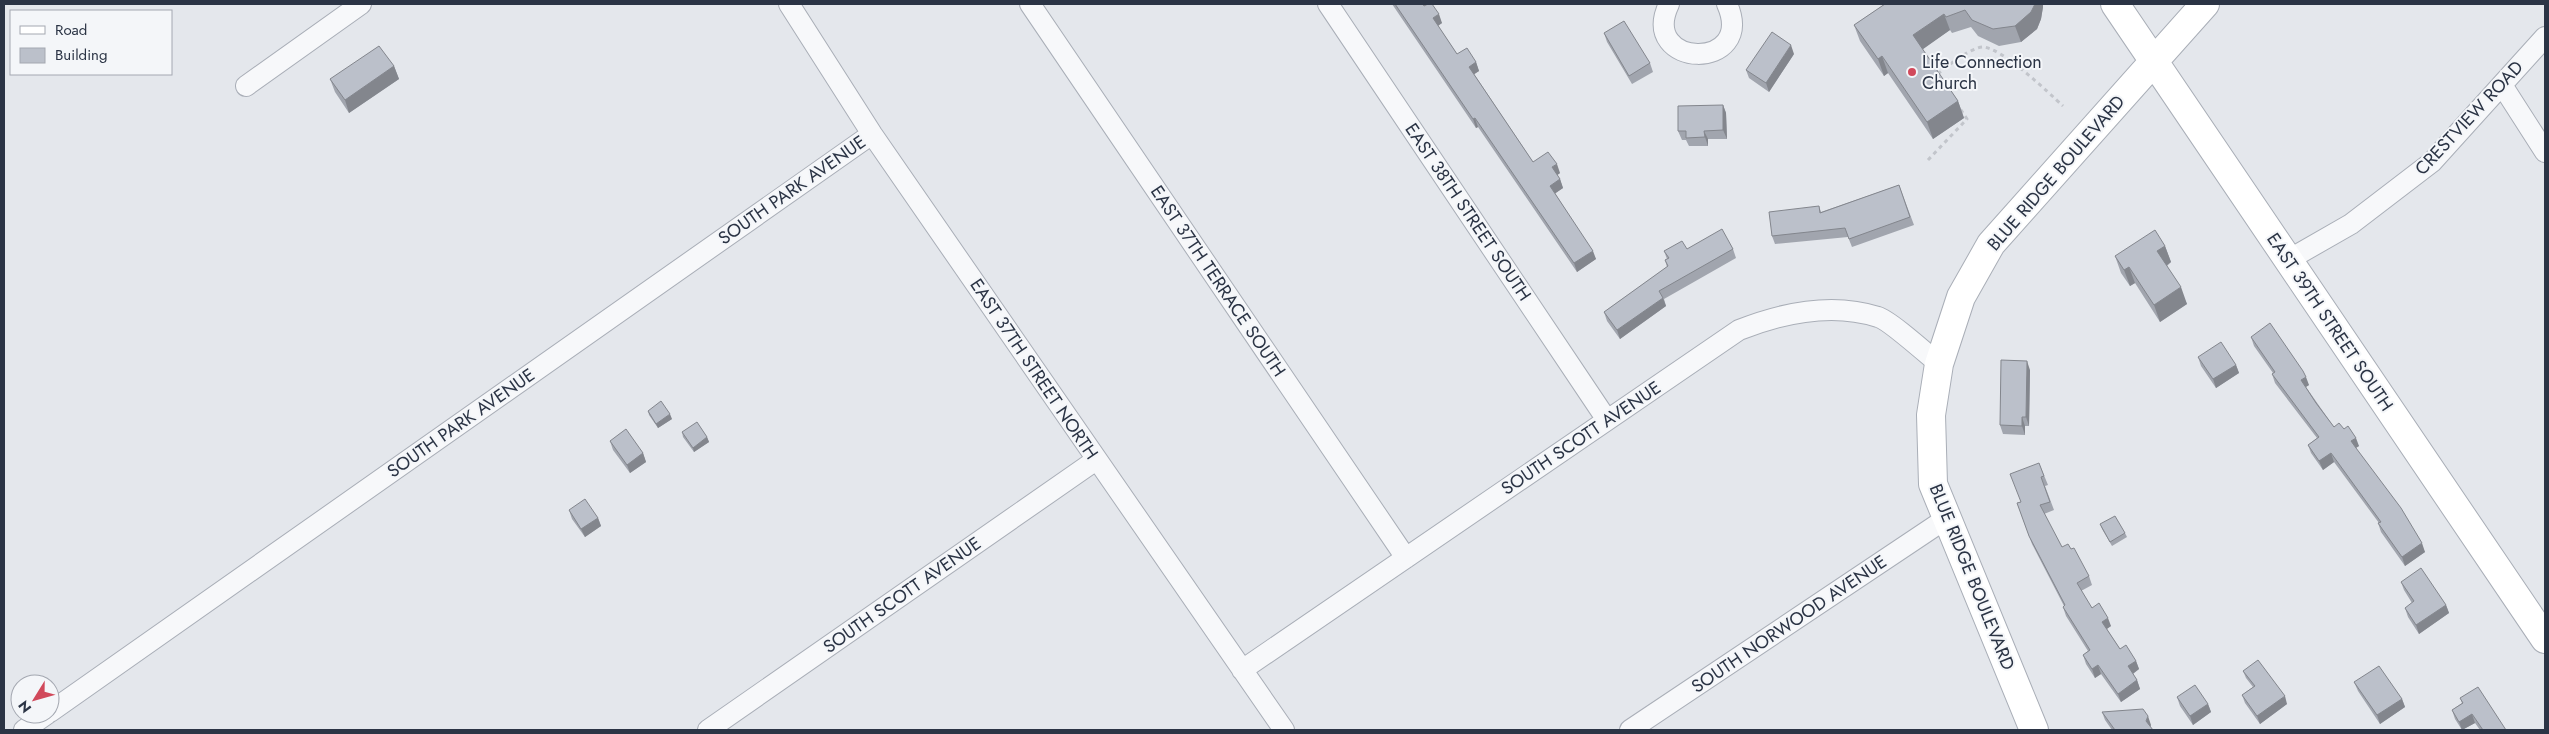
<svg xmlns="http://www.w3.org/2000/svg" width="2549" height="734" viewBox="0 0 2549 734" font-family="Jost,sans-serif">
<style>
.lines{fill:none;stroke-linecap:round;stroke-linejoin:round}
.street-casing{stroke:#a9aeb7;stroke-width:22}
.secondary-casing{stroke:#a9aeb7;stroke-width:30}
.path{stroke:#c2c5cb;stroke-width:3;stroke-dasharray:4 4;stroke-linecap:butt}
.street{stroke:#f7f8fa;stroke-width:20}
.secondary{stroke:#fff;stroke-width:28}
.wall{fill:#a1a5ae}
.shaded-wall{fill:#83868d}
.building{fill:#bbc0ca;stroke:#83868d}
.poi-dot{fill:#d1495b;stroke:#f4f6f9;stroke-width:2}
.labels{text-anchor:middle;stroke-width:4;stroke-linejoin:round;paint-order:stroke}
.poi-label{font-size:18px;fill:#2b3445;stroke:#f4f6f9;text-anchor:start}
.street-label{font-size:18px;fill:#2b3445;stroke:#f4f6f9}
</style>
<rect width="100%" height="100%" fill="#e4e7ec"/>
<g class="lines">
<g class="street-casing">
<path id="street" d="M789,4l83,130 412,596
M1030,4l376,554
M1328,4l279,416
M1669,4c-31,65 88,68 58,0
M2502,85l43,67
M246,86l115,-82
M2288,260l63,-36 81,-62 113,-125
M1242,670l497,-340c43,-17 93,-28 139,-13 11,3 49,37 61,47
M50,712l822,-578
M24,730l23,-16
M708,730l388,-270
M1630,730l317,-212"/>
</g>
<g class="secondary-casing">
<path id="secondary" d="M2115,4l430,635
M2034,730l-101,-246 -2,-69 8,-51 22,-67 30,-53 214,-240"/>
</g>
<path class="path" d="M1938,74c7,-7 34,-27 45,-27 19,1 65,45 80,59
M1928,160l39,-41 -8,-12"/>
<use href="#street" class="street"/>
<use href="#secondary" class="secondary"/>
</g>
<path class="wall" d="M1392,4h31l19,19 -4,3 19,28 19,8 3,9 -5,3 59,88 27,11 -3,2 3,4 3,9 -8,5 41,66 -19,13 -99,-145 -2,1z
M1885,4h158v3l-2,12 -4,10 -16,13 -22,4 -21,-10 -7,-9 -19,6 -2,-3 -28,19 36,52 6,17 -31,21 -45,-66 -4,3 -24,-35 -6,-16z
M1604,33l46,30 3,9 -21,12 -25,-42z
M1794,54l-25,38 -20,-14 -3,-8z
M394,66l5,13 -50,34 -14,-21 -5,-13z
M1723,105l3,8 1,26h-19v7h-19l-3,-6h-4l-4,-9z
M1899,185l15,40 -62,22 -4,-10 -73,7 -3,-8 47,-30 2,6z
M2165,246l6,16 -4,4 20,38 -27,18 -25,-39 -5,3 -9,-13 -6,-17z
M1687,249h46l3,9 -72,41 2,7 -46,33 -13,-18 -3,-9 63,-45 -2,-7 2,-1 -3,-8z
M2251,337l58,48 -3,2 28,40 10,2 15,17 -3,2 69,104 -20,14 -24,-34 -3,-9h1l-45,-61 -11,8 -12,-17 -3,-8 9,-7 -42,-55 -3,-9 1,-1 -19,-27z
M2198,357l38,8 3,8 -23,15 -15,-22z
M2030,370l-1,56h-4v9l-22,-1 -3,-9z
M648,411l24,8 -14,9 -9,-13z
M682,432l25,5 2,5 -15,10 -11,-15z
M610,441l33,12 3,9 -16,11 -17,-23z
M2039,463l9,22 -3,1 9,24 -10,4 18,33 9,2 18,27 3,9 -11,6 11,17 19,18 -4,3 13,20 16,12 3,8 -6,5 4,6 3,9 -19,13 -20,-28 -6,4 -9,-14 -3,-9 5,-4 -22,-35 -3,-9 1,-1 -32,-62 -15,-41 4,-1z
M569,510l29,8 3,8 -16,11 -13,-18z
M2100,524l25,9 2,4 -15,9 -10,-17z
M2401,582l45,23 3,8 -30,21 -11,-17 -3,-9 7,-5 -8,-13z
M2243,671l44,33 -27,20 -15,-21 -3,-8 11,-8 -7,-9z
M2354,682l48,17 3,8 -25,17 -22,-33z
M2177,697l31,7 3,8 -18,13 -13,-19z
M2460,698l46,32h-26l-5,-7 -13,7 -7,-11 -3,-9 10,-7z
M2102,712l49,13 -1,2 3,3h-41l-7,-10z"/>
<path class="shaded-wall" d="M2035,4h8v3l-2,12 -4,10 -16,13 -6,-16z
M1439,14l3,9 -6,4 -3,-9z
M1944,14l6,16 -31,22 -6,-17z
M1791,45l3,9 -25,38 -3,-9z
M1882,56l6,17 -4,3 -6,-17z
M1476,62l3,9 -6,4 -4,-8z
M394,66l5,13 -50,34 -4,-13z
M1958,101l6,17 -31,21 -6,-17z
M1723,105l3,8 1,26 -4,-9z
M1475,118l3,9 -2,1 -3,-9z
M1704,131l4,8v7l-3,-9z
M1557,164l3,9 -4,3 -4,-9z
M1560,179l3,9 -10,7 -3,-9z
M2165,246l6,16 -8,6 -6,-17z
M1593,251l3,8 -19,13 -3,-9z
M2129,267l6,16 -5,3 -6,-16z
M2181,287l6,17 -27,18 -6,-17z
M1663,298l3,8 -46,33 -3,-9z
M2027,361l3,9 -1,56 -3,-9z
M2236,365l3,8 -23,15 -3,-9z
M2306,377l3,8 -5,3 -3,-8z
M670,414l2,5 -14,9 -2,-4z
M2022,417l3,9v9l-3,-9z
M707,437l2,5 -15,10 -1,-4z
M2356,438l3,8 -5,3 -3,-8z
M643,453l3,9 -16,11 -3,-8z
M2331,453l3,9 -11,8 -4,-9z
M598,518l3,8 -16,11 -4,-8z
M2422,543l3,9 -20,14 -3,-9z
M2446,605l3,8 -30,21 -3,-9z
M2108,618l3,8 -6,4 -3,-8z
M2136,661l3,8 -8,6 -3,-9z
M2098,665l3,9 -6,4 -3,-9z
M2137,680l3,9 -19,13 -3,-8z
M2285,696l2,8 -27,20 -3,-8z
M2402,699l3,8 -25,17 -3,-9z
M2208,704l3,8 -18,13 -3,-9z
M2472,714l3,9 -13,7 -3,-8z
M2148,716l3,9 -2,4 -3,-8z"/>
<path class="building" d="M1395,4h28l1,2 4,-2h4l7,10 -6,4 24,36 10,-6 9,14 -7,5 64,95 15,-10 9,12 -5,3 8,12 -10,7 43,65 -19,12 -99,-145 -2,1z
M1885,4h150l-4,8 -16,14 -22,3 -21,-9 -7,-10 -19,7 -2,-3 -31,21 45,66 -31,21 -45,-66 -4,3 -24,-34z
M1624,21l26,42 -21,13 -25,-43z
M1772,32l19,13 -25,38 -20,-13z
M379,46l15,20 -49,34 -15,-21z
M1723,105v25l-19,1 1,6 -19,1v-7h-8v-25z
M1899,185l11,32 -61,22 -4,-11 -73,8 -3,-24 50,-6 1,7z
M1722,229l11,20 -74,42 4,7 -46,32 -13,-18 64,-46 -3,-6 4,-2 -5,-7 18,-10 5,8z
M2155,230l10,16 -8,5 24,36 -27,18 -25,-38 -5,3 -9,-14z
M2270,323l33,48 3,6 -5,3 15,23 18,24 5,-4 5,6 4,-3 8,12 -5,3 5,7 45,60 21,35 -20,14 -24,-34 3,-1 -50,-69 -12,8 -11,-16 11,-8 -47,-63 3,-2 -24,-35z
M2221,342l15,23 -23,14 -15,-22z
M2001,360l26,1 -1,56h-4v9l-22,-1z
M661,401l9,13 -14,10 -8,-13z
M697,422l10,15 -14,11 -11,-16z
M626,429l17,24 -16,12 -17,-24z
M2039,463l5,13 -3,1 9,25 -10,3 22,42 6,-3 3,5 3,-1 15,28 -12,7 15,25 7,-5 9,15 -6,4 18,27 6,-4 10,16 -8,5 9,14 -19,14 -20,-29 -6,4 -9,-14 7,-5 -27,-43 2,-2 -36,-69 -12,-33 4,-1 -11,-28z
M585,499l13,19 -17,11 -12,-19z
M2115,516l10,17 -15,9 -10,-18z
M2421,568l25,37 -30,20 -11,-17 9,-7 -13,-19z
M2258,660l27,36 -28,20 -15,-21 13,-9 -12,-15z
M2379,666l23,33 -25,16 -23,-33z
M2195,685l13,19 -18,12 -13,-19z
M2478,687l28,43h-23l-11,-16 -13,8 -7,-12 11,-7 -3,-5z
M2143,709l5,7 -2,5 7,9h-38l-13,-18z"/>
<circle class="poi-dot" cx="1912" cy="72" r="5"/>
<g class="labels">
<g class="poi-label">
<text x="1922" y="68">Life Connection<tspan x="1922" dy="21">Church</tspan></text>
</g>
<g class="street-label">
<text transform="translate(2469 118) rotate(-47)" y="6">CRESTVIEW ROAD</text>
<text transform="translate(2056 173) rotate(-49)" y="6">BLUE RIDGE BOULEVARD</text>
<text transform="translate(792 190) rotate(-35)" y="6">SOUTH PARK AVENUE</text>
<text transform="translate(1468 212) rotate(56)" y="6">EAST 38TH STREET SOUTH</text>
<text transform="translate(1218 281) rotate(56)" y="6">EAST 37TH TERRACE SOUTH</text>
<text transform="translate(2330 322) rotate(56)" y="6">EAST 39TH STREET SOUTH</text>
<text transform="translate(1034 369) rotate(56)" y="6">EAST 37TH STREET NORTH</text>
<text transform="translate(461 423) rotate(-35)" y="6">SOUTH PARK AVENUE</text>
<text transform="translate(1581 438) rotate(-34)" y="6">SOUTH SCOTT AVENUE</text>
<text transform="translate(1972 577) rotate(68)" y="6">BLUE RIDGE BOULEVARD</text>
<text transform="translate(902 595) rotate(-35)" y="6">SOUTH SCOTT AVENUE</text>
<text transform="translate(1789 624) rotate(-34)" y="6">SOUTH NORWOOD AVENUE</text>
</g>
</g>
<rect width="2549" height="734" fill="none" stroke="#2b3445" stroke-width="10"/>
<rect x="10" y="10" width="162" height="65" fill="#f4f6f9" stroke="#a4a8b1"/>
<rect x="20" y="26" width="25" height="8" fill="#ffffff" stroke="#a4a8b1"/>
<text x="55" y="35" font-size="15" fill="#2b3445">Road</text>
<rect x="20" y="48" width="25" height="15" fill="#bbc0ca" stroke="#a4a8b1"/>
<text x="55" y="60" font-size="15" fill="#2b3445">Building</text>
<g transform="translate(35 699) rotate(233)"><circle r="24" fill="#f4f6f9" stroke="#a4a8b1"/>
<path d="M0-4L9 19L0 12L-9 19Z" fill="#d1495b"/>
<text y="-8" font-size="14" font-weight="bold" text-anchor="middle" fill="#2b3445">N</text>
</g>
</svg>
